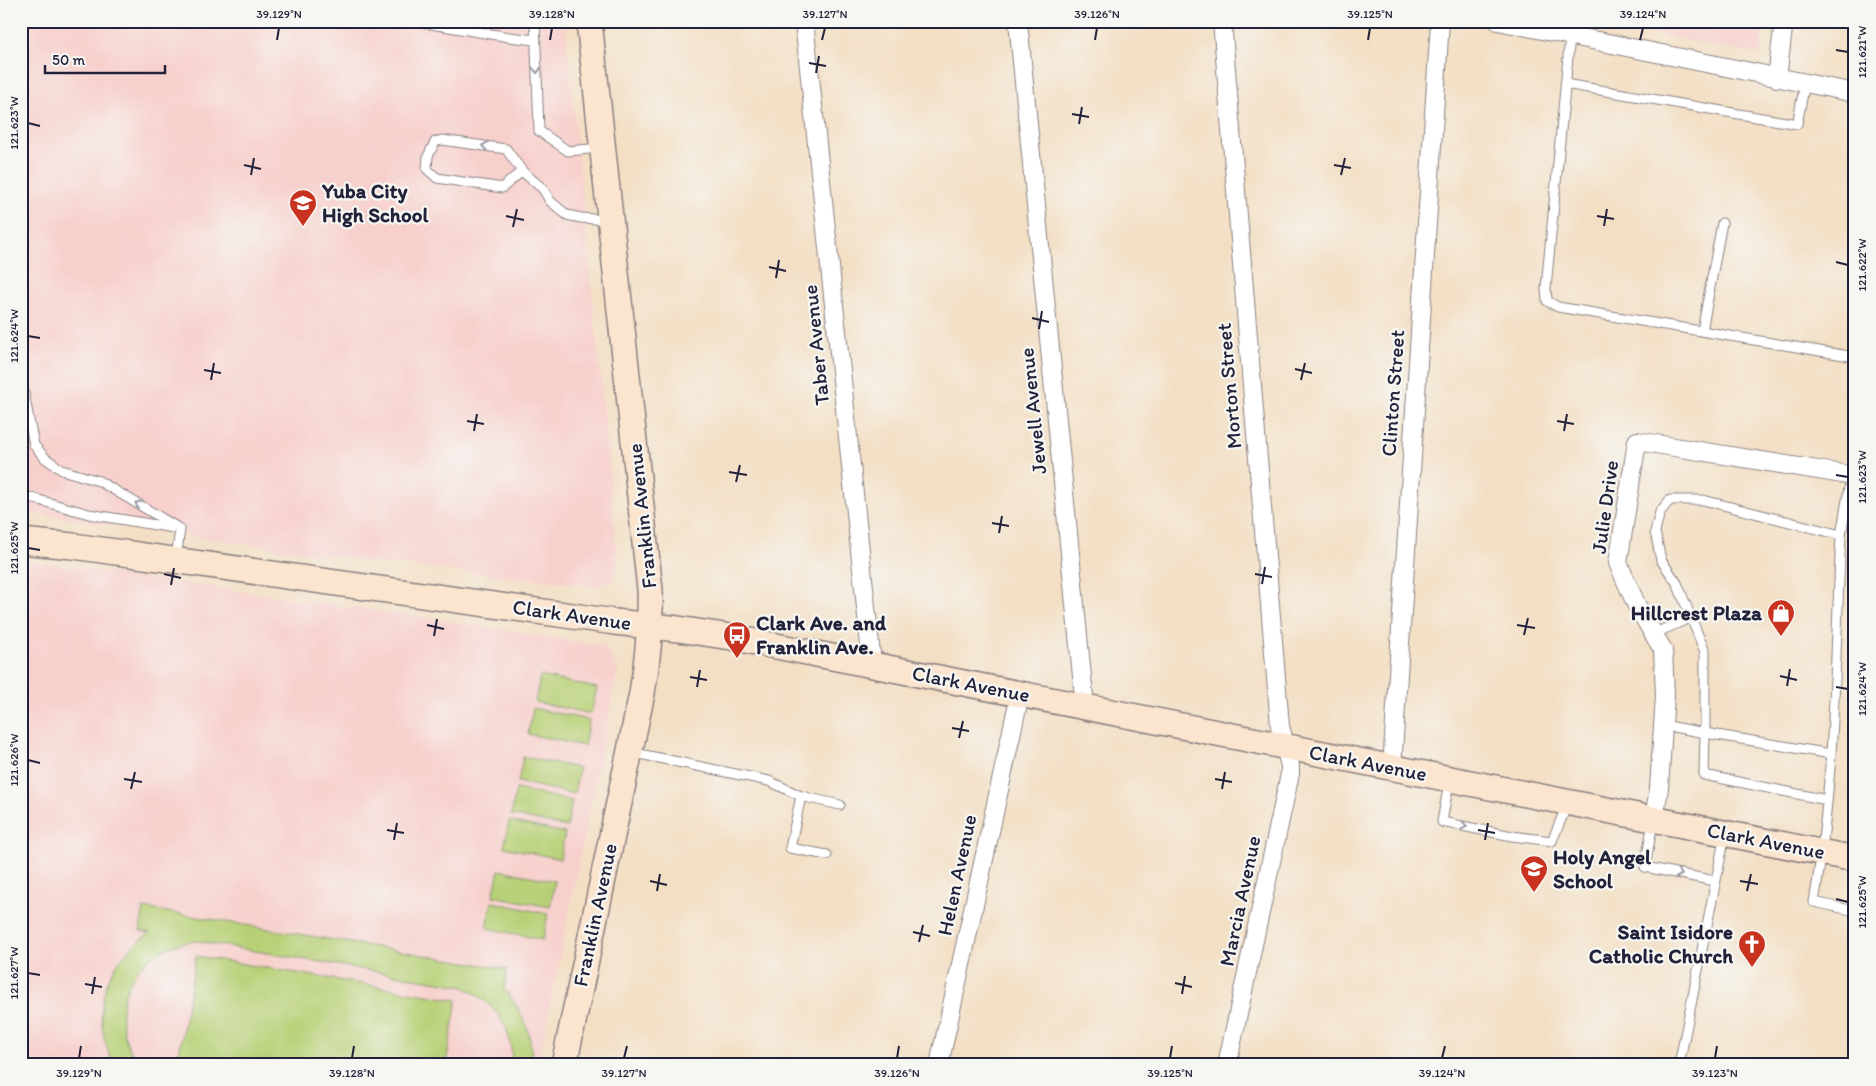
<svg xmlns="http://www.w3.org/2000/svg" width="1876" height="1086" viewBox="0 0 1876 1086" font-family="Itim,sans-serif">
<style>
.built{fill:#f7d0cc}
.green{fill:#b7d076;stroke:#6c7958}
.lines{fill:none;stroke-linecap:round;stroke-linejoin:round}
.lane-casing{stroke:#8a8080;stroke-width:11}
.street-casing{stroke:#8a8080;stroke-width:20}
.secondary-casing{stroke:#8a8080;stroke-width:28}
.lane{stroke:#fff;stroke-width:9}
.street{stroke:#fff;stroke-width:18}
.secondary{stroke:#fbe5cf;stroke-width:25}
.oneway{stroke:#9c9ca7}
.ticks{fill:none;stroke:#22223b;stroke-width:2}
.labels{text-anchor:middle;stroke-width:4.5;stroke-linejoin:round;paint-order:stroke}
.poi-label{font-size:21px;font-weight:bold;fill:#22223b;stroke:#f6f6f2;text-anchor:start}
.street-label{font-size:21px;fill:#22223b;stroke:#f6f6f2}
.neatline{fill:none;stroke:#22223b;stroke-width:2}
.ticks-label{font-size:12px;text-anchor:middle;fill:#22223b}
</style>
<rect width="100%" height="100%" fill="#f6f6f2"/>
<filter id="ink" filterUnits="userSpaceOnUse"><feTurbulence type="fractalNoise" baseFrequency=".02" numOctaves="2"/><feDisplacementMap in="SourceGraphic" scale="10" xChannelSelector="R" yChannelSelector="G"/><feConvolveMatrix kernelMatrix="1 2 1 2 8 2 1 2 1" color-interpolation-filters="sRGB"/></filter>
<filter id="wash" filterUnits="userSpaceOnUse"><feTurbulence type="fractalNoise" baseFrequency=".0096" numOctaves="4" result="noise"/><feDisplacementMap in="SourceGraphic" scale="20" xChannelSelector="R" yChannelSelector="G"/><feGaussianBlur stdDeviation="1.12" result="paint"/><feColorMatrix in="noise" values="0 0 0 0 0 0 0 0 0 0 0 0 0 0 0 0 0 1.4 0 .05"/><feComposite in="paint" operator="in"/></filter>
<g filter="url(#wash)">
<rect width="100%" height="100%" fill="#f3dfc4"/>
<path class="built" d="M21,21h544l41,411 12,136 -7,13 -15,5 -224,-24 -351,-50z
M1593,21h172l-5,34z
M21,561h8l406,58 169,27 14,23 -80,396h-517z"/>
<path class="green" d="M540,676l57,12 -6,26 -56,-12z
M533,708l56,12 -5,26 -56,-12z
M523,757l56,11 -5,26 -56,-12z
M516,789l56,12 -5,26 -56,-12z
M509,821l56,12 -5,26 -56,-12z
M499,870l56,11 -5,26 -57,-11z
M492,902l56,12 -5,26 -56,-12z
M144,908l363,61 -3,20c18,22 30,46 27,76h-20c4,-37 -18,-65 -50,-79l-265,-45c-65,6 -96,70 -57,124h-25c-25,-51 -12,-101 36,-132l-10,-2z
M196,956l261,44 -11,65h-269z"/>
</g>
<g filter="url(#ink)">
<g class="lines">
<g class="lane-casing">
<path id="lane" d="M535,21l4,110 29,20 32,-3
M425,23l84,14 26,3
M1570,36l-24,252 1,13 11,6 297,50
M1565,84l232,40 8,-41
M522,171l-20,17 -65,-10 -10,-9 1,-13 7,-14 7,-2 64,9 16,22 21,18 7,12 17,14 14,3 27,2
M1702,331l20,-108
M21,378l13,67 11,13 17,12 37,11 81,48
M21,495l68,19 85,14
M1841,535l10,-59
M176,558l4,-29
M1653,634l39,-17
M1663,725l42,8v-81l-28,-69 -16,-23 -6,-28 5,-20 10,-12h33l138,35c-6,122 -6,246 -27,367l41,9
M630,752l139,29 32,15 39,9
M1449,782l-7,40 70,14 40,5 15,-36
M801,796l-11,52 37,7
M1827,800l-123,-25 1,-42 126,21
M1653,822l-8,45 70,14
M1679,1065l46,-230"/>
</g>
<g class="street-casing">
<path id="street" d="M804,21l68,643
M1018,21l67,686
M1222,21l58,705 10,40v8l-63,291
M1498,21l357,72
M1777,78l7,-57
M1392,768l48,-747
M1654,819l5,-31 6,-93 -2,-45 -26,-44 -19,-43 19,-122 218,35
M939,1065l81,-371"/>
</g>
<g class="secondary-casing">
<path id="secondary" d="M21,541l52,5 542,76 63,7 53,8 1124,222
M564,1065l78,-372c6,-34 9,-68 8,-103l-61,-569"/>
</g>
<use href="#lane" class="lane"/>
<use href="#street" class="street"/>
<use href="#secondary" class="secondary"/>
</g>
<defs><path id="oneway-chevron" d="M-2-3.5L2.5 0L-2 3.5" fill="none" stroke-width="1.6" stroke-linecap="round" stroke-linejoin="round" transform="scale(1.25)"/></defs>
<g class="oneway">
<use href="#oneway-chevron" transform="translate(537 70) rotate(88)"/>
<use href="#oneway-chevron" transform="translate(485 146) rotate(-172)"/>
<use href="#oneway-chevron" transform="translate(138 504) rotate(-149)"/>
<use href="#oneway-chevron" transform="translate(1464 826) rotate(11)"/>
<use href="#oneway-chevron" transform="translate(1679 874) rotate(12)"/>
</g>
</g>
<path class="ticks" d="M277,40l2,-12M550,40l2,-12M822,40l3,-12M1095,40l2,-12M1368,40l2,-12M1640,40l3,-12M1836,50l12,2M809,63l17,3M816,73l3,-17M1072,114l17,3M28,123l12,3M1079,124l3,-17M244,165l17,4M1334,165l17,3M251,175l3,-17M1341,175l4,-17M506,216l18,4M1597,216l17,3M1604,226l3,-17M513,227l4,-18M1836,262l12,3M769,267l17,4M776,278l3,-18M1032,318l17,4M1039,329l3,-18M28,336l12,2M1295,369l17,4M204,370l17,3M211,380l3,-17M1301,380l4,-17M467,421l17,3M1557,421l17,3M474,431l3,-17M1564,431l3,-17M729,472l18,3M1836,475l12,2M736,482l4,-17M992,523l17,3M999,533l3,-17M28,548l12,2M164,574l17,4M1255,574l17,3M1262,584l3,-17M171,585l3,-17M427,625l17,4M1517,625l18,3M1524,635l4,-17M434,636l3,-17M1780,676l17,4M690,677l17,3M1787,686l3,-17M697,687l3,-17M1836,687l12,2M952,728l17,3M959,738l4,-17M28,760l12,3M124,779l18,3M1215,779l17,3M131,789l4,-17M1222,789l3,-17M387,830l17,3M1478,830l17,3M394,840l3,-17M1485,840l3,-17M650,881l17,4M1740,881l18,3M657,891l3,-17M1747,891l4,-17M1836,899l12,3M913,932l17,4M919,942l4,-17M28,973l12,2M1175,983l17,4M85,984l17,3M92,994l3,-17M1182,994l3,-18M79,1058l2,-12M352,1058l2,-12M624,1058l3,-12M897,1058l2,-12M1170,1058l2,-12M1442,1058l3,-12M1715,1058l2,-12"/>
<defs>
<g id="school-pin" transform="scale(1.4375)"><path d="M0 17L-7.5 6A9.5 9.5 0 1 1 7.5 6Z" fill="#c8321e" stroke="#f6f6f2"/><path d="M0-5L7-2L0 1L-7-2ZM-4 1L0 2.5L4 1V4Q0 6-4 4Z" fill="#fff"/></g>
<g id="shop-pin" transform="scale(1.4375)"><path d="M0 17L-7.5 6A9.5 9.5 0 1 1 7.5 6Z" fill="#c8321e" stroke="#f6f6f2"/><path d="M-5-2.5h2.3a2.7 3.5 0 0 1 5.4 0H5L5.5 6h-11ZM-1.5-2.5h3a1.5 2.3 0 0 0-3 0Z" fill="#fff"/></g>
<g id="bus-pin" transform="scale(1.4375)"><path d="M0 17L-7.5 6A9.5 9.5 0 1 1 7.5 6Z" fill="#c8321e" stroke="#f6f6f2"/><path d="M-5-6H5V4H4V6H2V4H-2V6H-4V4H-5ZM-3.5-4V0h7V-4ZM-3.5 1.2v1.5H-2V1.2ZM2 1.2v1.5H3.5V1.2Z" fill="#fff"/></g>
<g id="church-pin" transform="scale(1.4375)"><path d="M0 17L-7.5 6A9.5 9.5 0 1 1 7.5 6Z" fill="#c8321e" stroke="#f6f6f2"/><path d="M-1.2-6h2.4v3.5h3.3v2.4h-3.3V6h-2.4V-.1h-3.3v-2.4h3.3Z" fill="#fff"/></g>
</defs>
<g fill-rule="evenodd">
<use href="#school-pin" x="303" y="203"/>
<use href="#shop-pin" x="1781" y="613"/>
<use href="#bus-pin" x="737" y="635"/>
<use href="#school-pin" x="1534" y="869"/>
<use href="#church-pin" x="1752" y="944"/>
</g>
<g class="labels">
<g class="poi-label">
<text x="322" y="198">Yuba City<tspan x="322" dy="24">High School</tspan></text>
<text x="1762" y="620" text-anchor="end">Hillcrest Plaza</text>
<text x="756" y="630">Clark Ave. and<tspan x="756" dy="24">Franklin Ave.</tspan></text>
<text x="1553" y="864">Holy Angel<tspan x="1553" dy="24">School</tspan></text>
<text x="1733" y="939" text-anchor="end">Saint Isidore<tspan x="1733" dy="24">Catholic Church</tspan></text>
</g>
<g class="street-label">
<text transform="translate(816 345) rotate(-96)" y="7">Taber Avenue</text>
<text transform="translate(1229 386) rotate(-95)" y="7">Morton Street</text>
<text transform="translate(1393 393) rotate(-86)" y="7">Clinton Street</text>
<text transform="translate(1033 411) rotate(-96)" y="7">Jewell Avenue</text>
<text transform="translate(1605 507) rotate(-82)" y="7">Julie Drive</text>
<text transform="translate(642 516) rotate(-96)" y="7">Franklin Avenue</text>
<text transform="translate(572 615) rotate(8)" y="7">Clark Avenue</text>
<text transform="translate(971 684) rotate(11)" y="7">Clark Avenue</text>
<text transform="translate(1368 763) rotate(11)" y="7">Clark Avenue</text>
<text transform="translate(1766 841) rotate(11)" y="7">Clark Avenue</text>
<text transform="translate(957 875) rotate(-78)" y="7">Helen Avenue</text>
<text transform="translate(1240 901) rotate(-78)" y="7">Marcia Avenue</text>
<text transform="translate(595 915) rotate(-78)" y="7">Franklin Avenue</text>
</g>
</g>
<rect width="1876" height="1086" fill="none" stroke="#f6f6f2" stroke-width="55"/>
<path d="M45 65v8h120v-8" fill="none" stroke="#22223b" stroke-width="2.5"/>
<text x="52" y="65" font-size="15" fill="#22223b" stroke="#f6f6f2" stroke-width="4" paint-order="stroke">50 m</text>
<rect x="28" y="28" width="1820" height="1030" class="neatline"/>
<g class="ticks-label">
<text x="279" y="18">39.129°N</text>
<text x="552" y="18">39.128°N</text>
<text x="825" y="18">39.127°N</text>
<text x="1097" y="18">39.126°N</text>
<text x="1370" y="18">39.125°N</text>
<text x="1643" y="18">39.124°N</text>
<text transform="translate(1862 52) rotate(-90)" y="4">121.621°W</text>
<text transform="translate(14 123) rotate(-90)" y="4">121.623°W</text>
<text transform="translate(1862 265) rotate(-90)" y="4">121.622°W</text>
<text transform="translate(14 336) rotate(-90)" y="4">121.624°W</text>
<text transform="translate(1862 477) rotate(-90)" y="4">121.623°W</text>
<text transform="translate(14 548) rotate(-90)" y="4">121.625°W</text>
<text transform="translate(1862 689) rotate(-90)" y="4">121.624°W</text>
<text transform="translate(14 760) rotate(-90)" y="4">121.626°W</text>
<text transform="translate(1862 902) rotate(-90)" y="4">121.625°W</text>
<text transform="translate(14 973) rotate(-90)" y="4">121.627°W</text>
<text x="79" y="1077">39.129°N</text>
<text x="352" y="1077">39.128°N</text>
<text x="624" y="1077">39.127°N</text>
<text x="897" y="1077">39.126°N</text>
<text x="1170" y="1077">39.125°N</text>
<text x="1442" y="1077">39.124°N</text>
<text x="1715" y="1077">39.123°N</text>
</g>
</svg>
